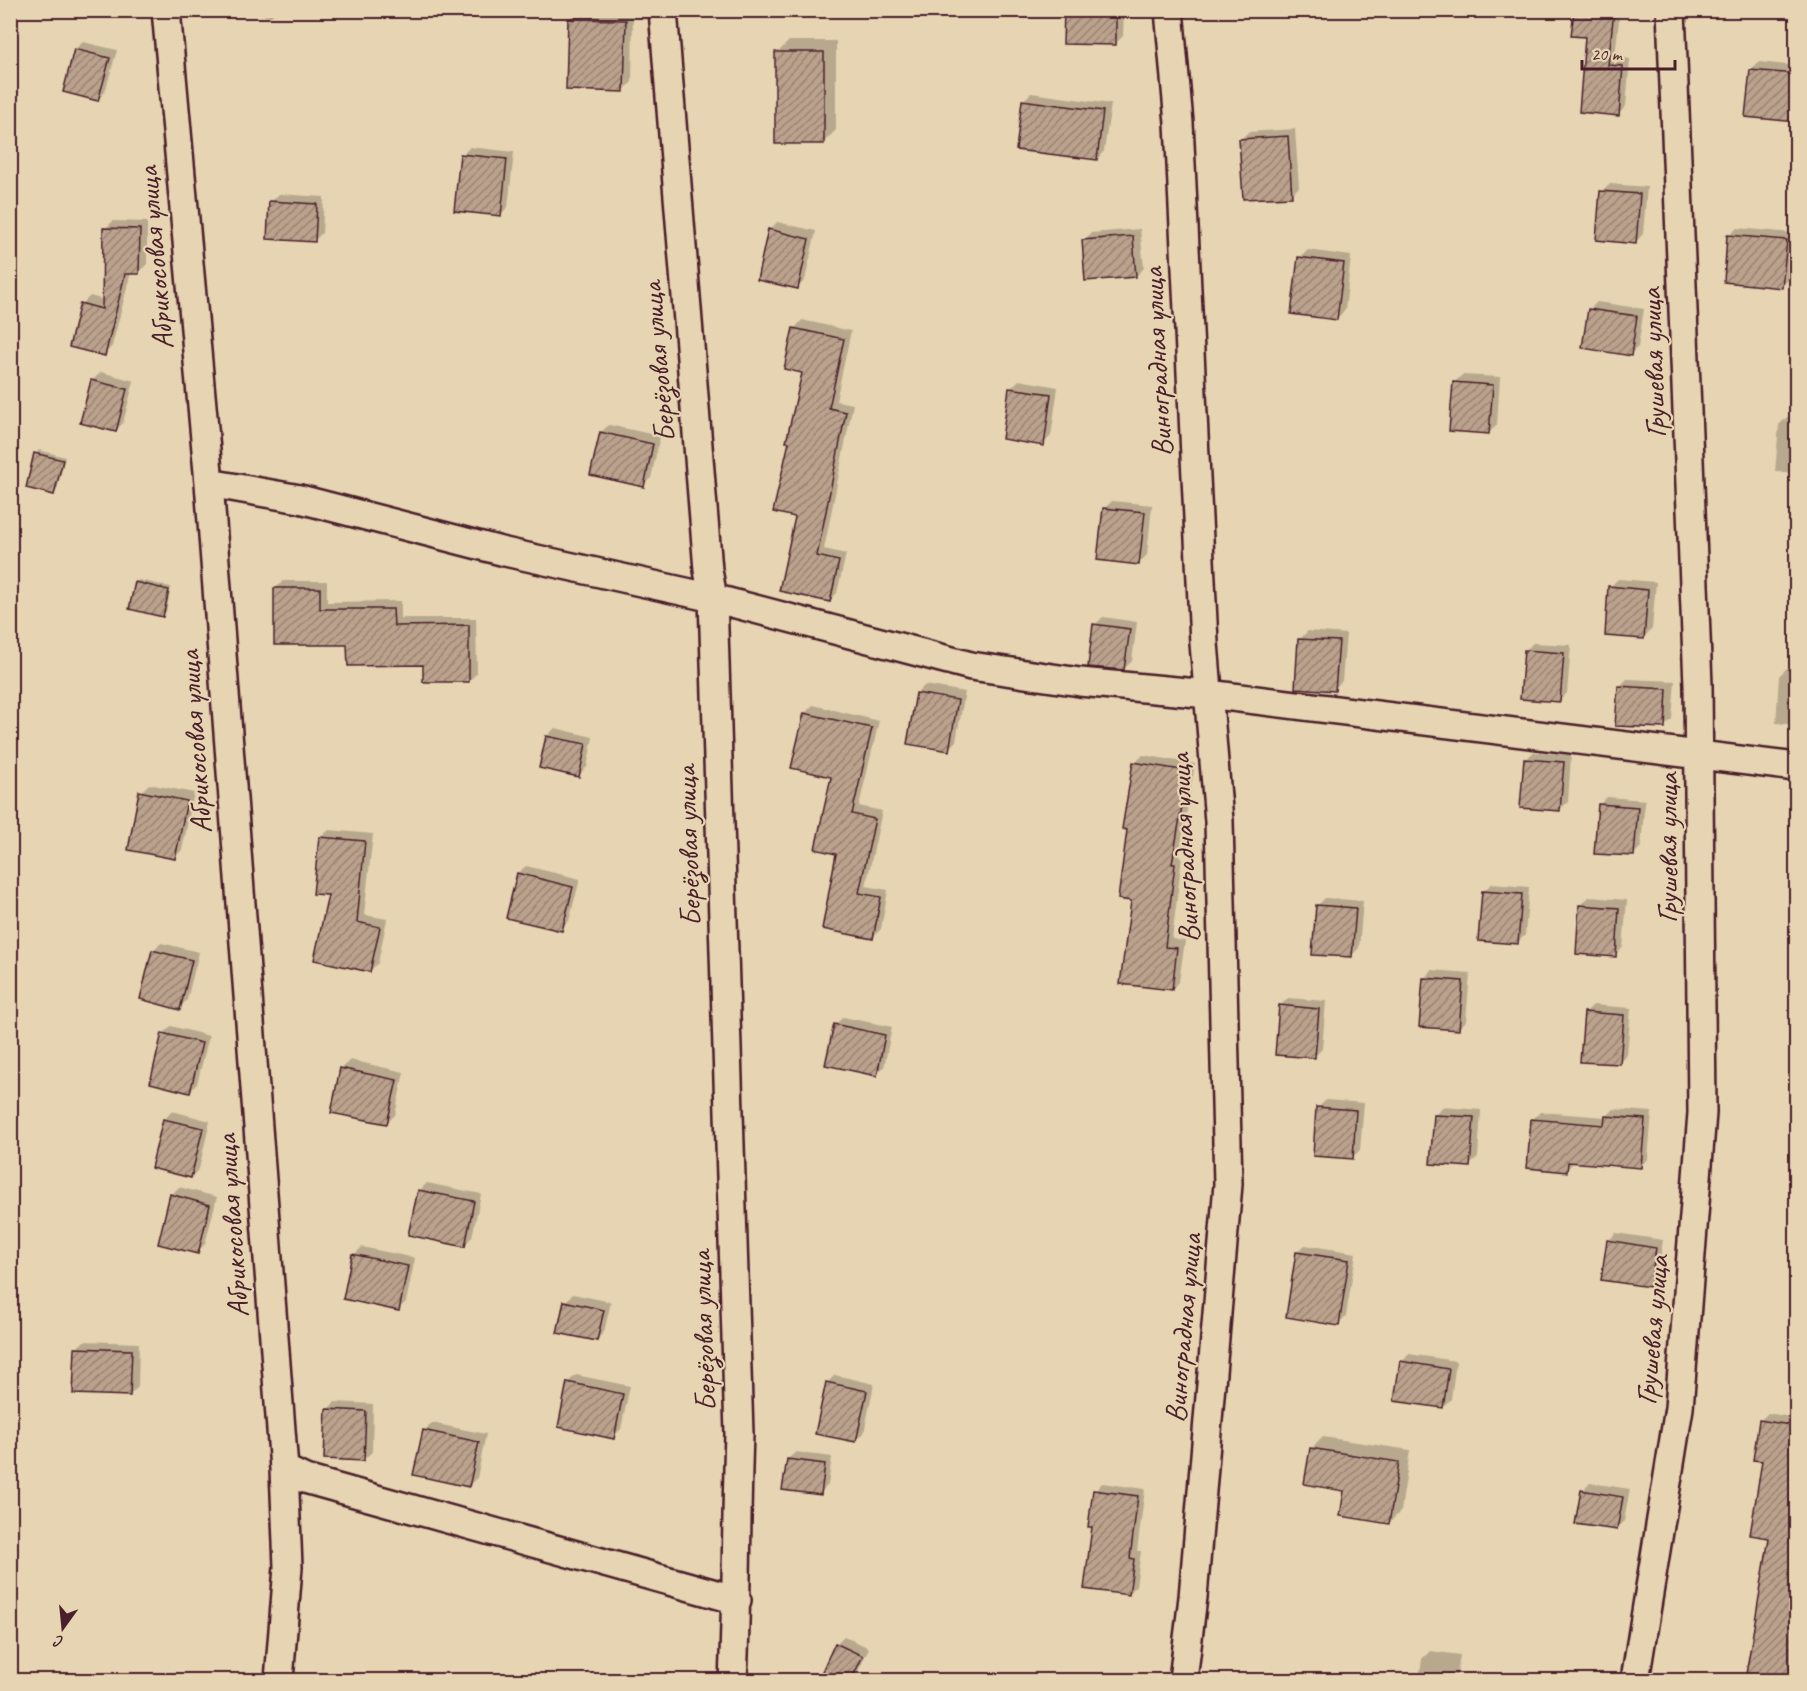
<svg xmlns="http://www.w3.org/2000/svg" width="1807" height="1691" viewBox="0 0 1807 1691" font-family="Caveat,sans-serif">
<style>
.shadow{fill:#0003}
.building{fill:url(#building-hatch);stroke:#4a1f2b;stroke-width:1.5}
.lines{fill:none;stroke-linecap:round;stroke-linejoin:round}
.street-casing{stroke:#4a1f2b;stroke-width:32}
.street{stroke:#e6d4b2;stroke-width:27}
.labels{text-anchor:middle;stroke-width:4.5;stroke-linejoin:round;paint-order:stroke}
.street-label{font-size:30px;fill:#4a1f2b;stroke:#e6d4b2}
</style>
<defs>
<pattern id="building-hatch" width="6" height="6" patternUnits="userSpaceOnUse" patternTransform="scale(1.5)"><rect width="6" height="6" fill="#baa28d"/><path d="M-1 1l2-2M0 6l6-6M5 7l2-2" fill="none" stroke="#998373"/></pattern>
</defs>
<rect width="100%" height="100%" fill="#e6d4b2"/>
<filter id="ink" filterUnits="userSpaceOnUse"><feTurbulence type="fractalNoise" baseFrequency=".0167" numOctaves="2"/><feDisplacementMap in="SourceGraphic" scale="12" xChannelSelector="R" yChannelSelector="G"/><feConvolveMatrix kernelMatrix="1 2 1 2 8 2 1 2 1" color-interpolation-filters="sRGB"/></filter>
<g filter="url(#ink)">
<path class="shadow" d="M248,10h29l-7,7z
M1066,10h58l-1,26 -8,8z
M1575,10h45l-5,47 15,2 -4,47 -7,8z
M577,11l56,2 -1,69 -8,8 -55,-71z
M789,41h47v89l-12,12 -47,-89z
M83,42l34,8 -12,42 -8,8 -22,-51z
M1759,62l37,4v54l-45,-50z
M1031,93l80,11 -7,47 -7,8 -74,-58z
M1295,129l4,58 -8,8 -51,-55 8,-8z
M470,147l44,5 -6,55 -8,8 -38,-60z
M1610,184l37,3 -4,47 -7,8 -34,-50z
M279,194l45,3 -2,36 -8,8 -43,-39z
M113,221l34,1v42l-8,8h-8l-19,74 -7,8 -23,-50 8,-8 14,4 1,-71z
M777,222l39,9 -11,49 -8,8 -27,-58z
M1737,228l57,5 -4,45 -8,8 -53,-50z
M1140,229l4,39 -8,8 -53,-35 8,-8z
M1308,250l43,6 -6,54 -8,8 -37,-60z
M1597,302l47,7 -6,38 -8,7 -41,-44z
M802,320l49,11 -15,70 17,3 -29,145 22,5 -9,39 -8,8 -32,-85 7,-144 -9,-44z
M101,372l33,9 -11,42 -8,8 -33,-9 11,-42z
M1462,375l38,2 -3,48 -8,8 -35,-50z
M1019,380l39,7 -7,49 -8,8 -32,-56z
M1787,417l9,1v55l-21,-1 4,-47z
M609,425l51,11 -9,42 -8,7 -42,-53z
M39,450l26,7 -8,33 -3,4 -18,-40z
M1112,501l40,4 -5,50 -8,8 -35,-54z
M1618,579l38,3 -4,47 -8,8 -34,-50z
M139,580l32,7 -5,25 -4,3 -26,-32z
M283,581h44v21l74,-1v17h75l1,55 -8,8 -45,-17 -75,-20 -74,-55z
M1103,617l34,5 -5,39 -8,8 -29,-44z
M1308,631l38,3 -4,47 -8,8 -34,-50z
M1533,643l38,2 -4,48 -8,8 -34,-50z
M1787,668l9,1v56l-20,-2 3,-47z
M1627,679l48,2 -3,38 -8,8 -45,-40z
M925,685l40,7 -9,49 -8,8 -31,-56z
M813,705l66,16 -20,85 23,5 -16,75 22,4 -7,39 -8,8 -36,-84 -4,-78 -28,-62z
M555,728l38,9 -6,30 -8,8 -32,-39z
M1534,752l37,3 -3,47 -8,7 -34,-50z
M1143,755l52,9 -16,92 3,1 -10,82 13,2 -6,40 -7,8 -39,-89 2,-137z
M149,784l45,9 -12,57 -8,8 -33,-66z
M1607,797l38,3 -4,47 -8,8 -34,-50z
M329,830l44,4 -9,81 23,4 -9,44 -8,8 -40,-77 -9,-57z
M526,866l54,13 -11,42 -8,8 -43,-56z
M1491,884l38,3 -4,48 -7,7 -35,-50z
M1589,897l38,3 -4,47 -8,8 -34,-50z
M1325,898l38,3 -4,47 -8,8 -34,-50z
M161,943l38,9 -12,48 -8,8 -26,-57z
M10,958h3v44l-3,3z
M1432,970l38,3 -4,48 -8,8 -33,-51z
M1288,998l38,3 -4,48 -8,8 -34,-51z
M1796,1000v41h-3z
M1593,1005l38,3 -4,47 -8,8 -34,-50z
M843,1017l49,10 -8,40 -8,7 -41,-49z
M171,1026l38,10 -12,48 -8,8 -26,-58z
M350,1060l54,12 -9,43 -8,8 -54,-11 9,-44z
M1326,1100l38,3 -4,47 -8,8 -34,-50z
M1443,1107l38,3 -3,47 -8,8 -35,-50z
M1614,1109l38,3 -4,47 -8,7 -66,-4 -8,8 -34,-50 8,-8 66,5z
M172,1111l38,10 -11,48 -8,8 -26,-58z
M427,1183l54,11 -9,43 -8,8 -45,-54z
M179,1187l38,10 -12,47 -8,8 -26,-57z
M1616,1233l47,7 -6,38 -8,8 -41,-45z
M1305,1245l51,8 -10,63 -8,8 -41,-72z
M362,1247l53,11 -9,44 -8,7 -44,-54z
M573,1294l38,8 -7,30 -8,8 -31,-38z
M84,1341l55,2 -1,44 -8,8 -54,-46z
M1409,1354l47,7 -5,38 -8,8 -41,-45z
M576,1375l54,11 -9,43 -8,8 -45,-55z
M835,1375l39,9 -10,49 -8,8 -29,-58z
M335,1402l38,2 -1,48 -8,7 -37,-49z
M1768,1413l28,5v262h-49l23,-143 -10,-116z
M432,1423l54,11 -9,44 -8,7 -45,-54z
M1323,1437l87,13 -9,61 -12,12 -43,-33 -35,-41z
M796,1452l36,5 -4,28 -8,8 -32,-34z
M1102,1483l43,6 -8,62h4l-5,35 -7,8 -35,-68 1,-35z
M1590,1483l40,6 -6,32 -8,8 -33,-38z
M844,1636l25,12 -15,32h-24l-9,-4 15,-32z
M1430,1651l30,4 -4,25h-37l3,-21z"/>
<path class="building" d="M1064,10h52v35l-53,-1z
M1574,10h40l-6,55 15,1 -4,50 -40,-4 6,-75 -14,-1z
M568,19l58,1 -2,72 -58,-2z
M74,49l36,9 -12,43 -35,-9z
M775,52h49v92h-49z
M1750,70l47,4v48l-52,-5z
M1022,100l81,11 -6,49 -81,-10z
M1288,136l4,61 -49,2 -4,-60z
M460,154l47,5 -6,57 -47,-5z
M1600,191l40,3 -4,50 -40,-4z
M269,201l48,3 -2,38 -48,-3z
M103,228l37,1 -1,45h-14l-20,82 -36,-9 11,-44 22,6z
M768,229l41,10 -11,50 -41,-9z
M1727,235l60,5 -5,48 -58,-6z
M1133,236l3,41 -51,4 -3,-41z
M1298,257l46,6 -7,57 -46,-6z
M1588,309l49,7 -6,40 -49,-8z
M793,328l51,11 -15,69 17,4 -29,144 22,5 -9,41 -51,-11 16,-74 -22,-5 16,-70h-3l16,-69 -18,-4z
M91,380l36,9 -11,43 -36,-9z
M1453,382l40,3 -4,49 -40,-3z
M1009,388l42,6 -7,52 -42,-7z
M600,432l53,12 -9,43 -54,-12z
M34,453l29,7 -9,35 -28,-7z
M1103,508l42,4 -6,53 -42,-5z
M135,582l34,8 -6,27 -34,-8z
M1608,586l40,4 -4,49 -39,-3z
M274,588h46v21h73l1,17 75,-1v57h-46v-17l-75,1 -1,-21h-73z
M1093,624l37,5 -6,41 -36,-3z
M1298,639l41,2 -4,50 -40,-3z
M1524,650l40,3 -4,49 -40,-3z
M1618,686l49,3 -2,39 -50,-2z
M916,693l42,7 -9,51 -42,-7z
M804,713l68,15 -20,86 23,5 -16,74 22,4 -8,42 -51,-10 14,-75 -21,-5 16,-72 -40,-9z
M546,736l40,8 -7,33 -40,-9z
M1524,759l40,3 -4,49 -40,-3z
M1133,762l55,9 -16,93h3l-10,83 12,1 -5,42 -52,-6 11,-83 -13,-2 9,-69 -5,-1z
M139,791l48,10 -12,58 -47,-9z
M1598,804l40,3 -4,49 -40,-2z
M319,837l46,4 -8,81 23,5 -10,45 -56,-12 14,-65 -15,-1z
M517,873l56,14 -11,44 -56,-13z
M1482,891l40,3 -4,50 -40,-3z
M1316,905l40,3 -4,49 -40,-2z
M1579,905l40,3 -3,49 -40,-3z
M152,950l40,10 -12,50 -40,-11z
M1423,978l40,3 -4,49 -40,-3z
M1279,1005l40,4 -4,49 -40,-3z
M1584,1012l40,3 -4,49 -40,-2z
M834,1024l51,11 -8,41 -52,-11z
M162,1033l40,10 -12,50 -40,-10z
M340,1068l57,12 -10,44 -56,-11z
M1316,1107l40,3 -3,49 -40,-3z
M1434,1115l40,2 -4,50 -40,-3z
M1605,1116l40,3 -4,49 -73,-6 -1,10 -40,-4 4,-49 73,6z
M163,1119l40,9 -12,50 -40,-10z
M418,1190l56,11 -9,46 -57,-12z
M170,1194l40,11 -12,49 -40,-10z
M1607,1240l49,8 -6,39 -49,-7z
M1296,1252l53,8 -10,66 -53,-9z
M352,1254l56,12 -9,45 -56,-12z
M564,1301l40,9 -7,31 -40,-8z
M75,1348l57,2 -2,46 -57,-2z
M1400,1361l49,8 -6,39 -49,-7z
M567,1382l56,12 -9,45 -56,-12z
M826,1382l41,9 -11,51 -41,-8z
M326,1409l40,2 -2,50 -40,-2z
M1759,1420l38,6v254h-52l24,-142 -19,-3 12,-74 -9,-1z
M423,1430l56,12 -10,45 -56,-12z
M1310,1448l89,14 -10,62 -49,-8 4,-25 -40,-7z
M787,1459l38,5 -4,31 -39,-5z
M1093,1490l45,6 -8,62 4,1 -5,36 -45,-6 8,-62h-4z
M1581,1490l42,7 -6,33 -42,-6z
M835,1643l28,13 -12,24h-33z"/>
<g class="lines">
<g class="street-casing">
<path id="street" d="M166,10l43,473 75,986 4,98 -9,113
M663,10l45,560 5,28 26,836c-3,82 -2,164 -6,246
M1169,10l10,113 25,520 15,178 9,363 -35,413 -10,83
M209,483l91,16 205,53 208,46 258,68 109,16 128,12 588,73
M284,1469l21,10 432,121
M1635,1680l44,-272 23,-295 -4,-428 -27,-675"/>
</g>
<use href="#street" class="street"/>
</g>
</g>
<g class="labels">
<g class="street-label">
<text transform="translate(155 258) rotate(-95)" y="10">Абрикосовая улица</text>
<text transform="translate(658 362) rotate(-95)" y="10">Берёзовая улица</text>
<text transform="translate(1157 362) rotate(-93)" y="10">Виноградная улица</text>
<text transform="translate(1653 363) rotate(-92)" y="10">Грушевая улица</text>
<text transform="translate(195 742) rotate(-94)" y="10">Абрикосовая улица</text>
<text transform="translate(688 846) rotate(-92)" y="10">Берёзовая улица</text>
<text transform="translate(1184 848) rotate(-93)" y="10">Виноградная улица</text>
<text transform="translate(1667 848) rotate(-90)" y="10">Грушевая улица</text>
<text transform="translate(232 1226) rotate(-94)" y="10">Абрикосовая улица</text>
<text transform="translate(1183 1328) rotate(-85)" y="10">Виноградная улица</text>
<text transform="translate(1652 1330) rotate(-85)" y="10">Грушевая улица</text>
<text transform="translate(703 1331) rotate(-92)" y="10">Берёзовая улица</text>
</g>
</g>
<rect width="1807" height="1691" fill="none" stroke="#e6d4b2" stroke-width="36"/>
<rect x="18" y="18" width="1771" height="1655" fill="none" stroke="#4a1f2b" stroke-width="2" filter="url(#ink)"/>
<g transform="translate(63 1628) rotate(195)" stroke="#e6d4b2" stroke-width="4.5" paint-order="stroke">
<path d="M0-4.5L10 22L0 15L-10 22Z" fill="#4a1f2b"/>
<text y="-9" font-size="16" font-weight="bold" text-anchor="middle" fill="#4a1f2b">С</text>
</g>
<path d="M1582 60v9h93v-9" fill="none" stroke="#4a1f2b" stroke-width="3"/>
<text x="1591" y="60" font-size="18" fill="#4a1f2b" stroke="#e6d4b2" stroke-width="4.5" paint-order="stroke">20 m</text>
</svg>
